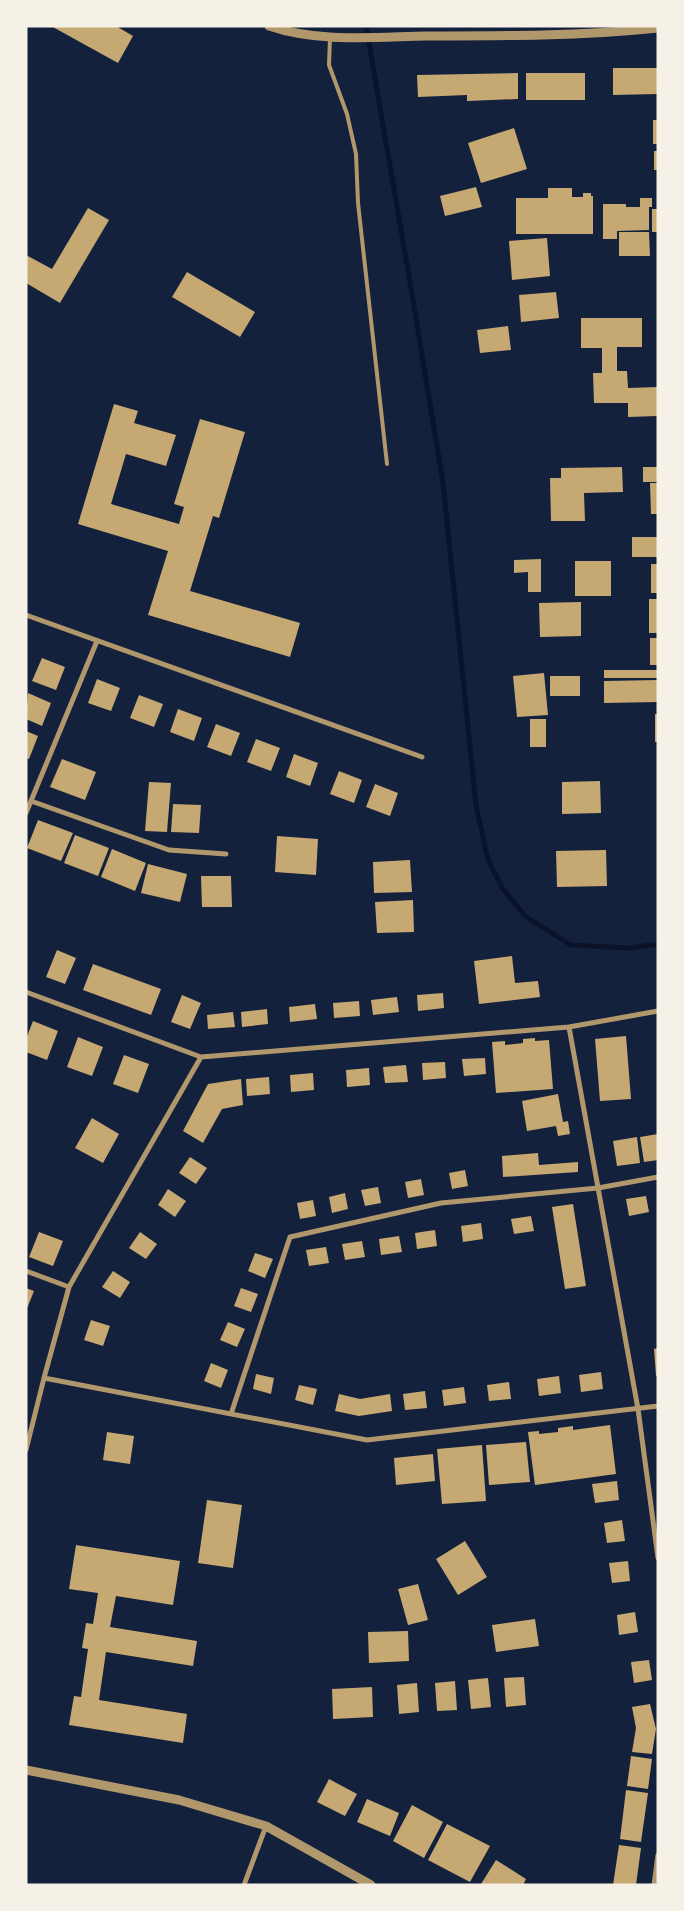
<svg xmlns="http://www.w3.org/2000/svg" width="684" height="1911" viewBox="0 0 684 1911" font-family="'Nunito Sans',sans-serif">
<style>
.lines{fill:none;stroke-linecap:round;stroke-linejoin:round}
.stream{stroke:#0b132b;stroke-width:5}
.building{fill:#c6a872}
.service{stroke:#b1986c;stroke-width:4}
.minor{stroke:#b1986c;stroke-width:5}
.tertiary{stroke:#b1986c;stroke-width:9}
</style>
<rect width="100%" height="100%" fill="#14213d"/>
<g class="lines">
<path class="stream" d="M366,26l45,262 32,195 33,322 12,55 15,29 23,28 45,28 60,3 27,-4"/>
</g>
<path class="building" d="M51,26h65l17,10 -15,27z
M613,68h45v26l-45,1z
M518,73v26l-51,2v-6l-49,2 -1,-22z
M526,73h59v27h-59z
M653,120h5v24h-5z
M514,128l13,41 -46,14 -13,-40z
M654,151h4v19h-4z
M476,187l6,20 -37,9 -5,-20z
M548,188h24v9h11v-4h8v3h2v38h-77v-36h32z
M640,198h12v9h-3v23l-32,1v8h-14v-35h23v3h14z
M88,208l21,12 -49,83 -34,-20v-28l26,14z
M652,209h6v23h-6z
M619,232h30l1,24h-31z
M547,238l3,38 -38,4 -3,-39z
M187,272l68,40 -15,25 -68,-40z
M556,292l3,26 -38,4 -2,-27z
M581,318h61v29h-25v24h10l1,17 30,-1v29l-30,1v-14h-34l-1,-30h9v-25h-21z
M508,326l3,24 -31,3 -3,-23z
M114,404l24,7 -4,12 42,12 -10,31 -40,-12 -15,50 68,20 5,-17 -10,-3 26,-85 45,13 -26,86 -6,-2 -23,75 110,32 -10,34 -142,-42 20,-64 -90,-27z
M622,467l1,25 -39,1 1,28h-34l-1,-43h11v-10z
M643,467h15v15h-15z
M650,483h8v31h-7z
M632,537h26v20h-26z
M541,559v33h-13v-20l-14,1v-13z
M575,561h36v35h-36z
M651,564h7v29h-7z
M649,599h9v34h-9z
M581,602v34l-41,1 -1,-34z
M650,638h8v27h-8z
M42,658l23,9 -9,23 -24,-9z
M604,670h54v8h-54z
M544,673l4,42 -31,2 -4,-41z
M550,676h30v20h-30z
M97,679l23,9 -9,23 -23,-8z
M658,680v22l-54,1v-22z
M28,693l23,10 -9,23 -16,-7z
M139,695l24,9 -9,23 -24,-9z
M178,709l24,9 -8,23 -24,-9z
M655,714h3v28h-3z
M530,719h16v28h-16z
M216,724l24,9 -9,23 -24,-9z
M26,731l12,5 -9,23 -3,-1z
M256,739l24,9 -9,23 -24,-9z
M294,754l24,9 -8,23 -24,-9z
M62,759l34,13 -11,28 -35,-13z
M339,771l23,9 -8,23 -24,-9z
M600,781l1,32 -39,1v-32z
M149,782l22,1 -4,49 -22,-1z
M375,784l23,9 -8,23 -24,-9z
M173,804l28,1 -2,28 -28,-1z
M38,820l35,13 -12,28 -34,-13z
M75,835l34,13 -11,28 -34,-13z
M277,836l41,3 -2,36 -41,-3z
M112,849l34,14 -11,28 -34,-14z
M606,850l1,36 -50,1 -1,-36z
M410,860l2,32 -38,1 -1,-31z
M148,864l39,10 -7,28 -39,-9z
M201,876h30l1,31h-30z
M413,900l1,32 -37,1 -2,-31z
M57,950l19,8 -11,26 -19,-7z
M512,956l3,27 23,-2 2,16 -61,7 -5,-43z
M93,964l68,25 -10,26 -68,-25z
M443,993l1,15 -26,3 -1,-16z
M182,995l19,8 -11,26 -19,-7z
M397,997l2,15 -26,3 -2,-15z
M359,1001l1,15 -26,2 -1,-15z
M315,1004l2,15 -27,3 -1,-15z
M267,1009l1,15 -26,3 -1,-15z
M233,1012l2,15 -27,2 -1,-14z
M33,1021l25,10 -11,29 -21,-8v-13z
M626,1036l5,63 -31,2 -5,-62z
M78,1037l25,10 -11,29 -25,-9z
M535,1038v3l14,-1 4,49 -57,4 -4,-51 13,-1v4l18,-2v-4z
M124,1055l25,9 -11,29 -25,-9z
M485,1058l1,16 -22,2 -2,-17z
M445,1062l1,16 -23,2 -1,-17z
M406,1065l2,17 -23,1 -2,-16z
M369,1068l1,17 -23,2 -1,-17z
M313,1073l1,17 -23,2 -1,-17z
M269,1077l1,17 -23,2 -1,-17z
M241,1079l2,26 -21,4 -19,34 -20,-12 25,-47z
M558,1094l5,28 5,-1 2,13 -12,2 -2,-10 -29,5 -5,-30z
M92,1118l27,16 -16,29 -28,-15z
M658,1134v26l-14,2 -4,-25z
M637,1137l3,26 -23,3 -4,-25z
M538,1153l1,12 39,-3v10l-75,5 -1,-21z
M190,1157l17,11 -11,16 -17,-11z
M465,1170l3,16 -16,3 -3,-16z
M421,1179l3,16 -16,3 -3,-16z
M378,1187l3,16 -16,3 -4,-16z
M168,1189l18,12 -11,16 -17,-12z
M345,1193l3,16 -16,4 -3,-16z
M646,1196l3,16 -20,4 -3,-17z
M313,1200l3,16 -16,3 -3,-16z
M573,1204l13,82 -21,3 -13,-82z
M531,1216l3,15 -20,3 -3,-15z
M481,1223l2,16 -20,3 -2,-16z
M435,1230l2,16 -20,3 -2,-16z
M39,1232l24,9 -10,25 -24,-9z
M140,1232l17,12 -11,15 -17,-11z
M399,1236l3,16 -21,3 -2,-16z
M362,1241l3,16 -20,3 -3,-16z
M326,1247l3,16 -20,3 -3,-16z
M255,1253l18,6 -8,19 -17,-7z
M113,1271l17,11 -10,16 -18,-11z
M26,1288l8,3 -8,20z
M241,1288l17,6 -7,18 -17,-6z
M91,1320l19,6 -7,20 -19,-6z
M228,1322l17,7 -8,18 -17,-7z
M658,1348v28h-2l-2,-27z
M211,1363l17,7 -7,18 -17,-7z
M601,1372l2,17 -22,3 -2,-17z
M256,1374l18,4 -3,16 -18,-5z
M559,1376l2,17 -22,3 -2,-17z
M509,1382l2,17 -22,2 -2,-16z
M299,1385l18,4 -4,16 -18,-5z
M464,1387l2,16 -22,3 -2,-16z
M425,1391l2,17 -22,2 -2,-16z
M339,1394l21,5 30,-5 2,17 -33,5 -24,-5z
M610,1425l6,49 -81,11 -7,-53 11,-1v3l19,-2v-4l15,-2v4z
M107,1432l27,4 -4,28 -27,-4z
M526,1442l4,40 -41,3 -3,-40z
M482,1445l4,56 -44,3 -5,-55z
M433,1454l2,27 -39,4 -2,-27z
M617,1481l2,19 -24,3 -3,-19z
M207,1500l35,5 -9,63 -35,-5z
M622,1520l3,21 -18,2 -3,-20z
M465,1541l22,36 -29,18 -22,-36z
M76,1545l104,16 -7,44 -57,-9 -6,31 87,14 -4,25 -87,-14 -7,48 88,14 -4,29 -114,-18 5,-29 7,1 7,-48 -6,-1 4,-25 7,1 5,-31 -29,-4z
M628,1561l2,20 -18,2 -3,-20z
M418,1584l10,36 -20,5 -10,-36z
M635,1612l3,20 -19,3 -2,-20z
M535,1619l4,27 -43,6 -4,-27z
M408,1631l1,30 -40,2 -1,-31z
M649,1660l3,20 -18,3 -3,-21z
M524,1677l2,28 -20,2 -2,-29z
M488,1678l3,29 -20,2 -3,-29z
M455,1681l2,29 -20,1 -2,-28z
M417,1683l2,29 -20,2 -2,-29z
M372,1687l1,30 -40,2 -1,-30z
M650,1704l6,25 -4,25 -20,-2 4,-24 -4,-21z
M631,1756l21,3 -4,30 -21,-3z
M329,1779l28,15 -12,22 -28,-14z
M626,1790l22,3 -7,49 -21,-3z
M367,1799l32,14 -9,23 -33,-14z
M412,1805l31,17 -19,36 -31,-17z
M447,1824l43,22 -20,36 -42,-22z
M619,1845l22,3 -5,37h-23z
M496,1860l30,19 -3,6 -42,-1z"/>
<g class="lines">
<path class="service" d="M330,38l-1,27 18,49 9,40 2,49 29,261"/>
<path class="minor" d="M26,615l396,142
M31,801l138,49 57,4
M26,813l71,-172
M26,992l175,65 368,-30 89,-16
M569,1027l69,382 20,149
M26,1271l43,16
M44,1378l323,62 291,-34
M231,1414l59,-177 151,-34 157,-15 60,-11
M26,1450l18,-72 25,-91 132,-230
M244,1885l22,-59
M654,1885l4,-30"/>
<path class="tertiary" d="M269,26c50,17 106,11 158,10 77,0 154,0 231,-8
M26,1770l153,30 87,26 105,59"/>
</g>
<rect width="684" height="1911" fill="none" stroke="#f6f1e7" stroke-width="55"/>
</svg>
